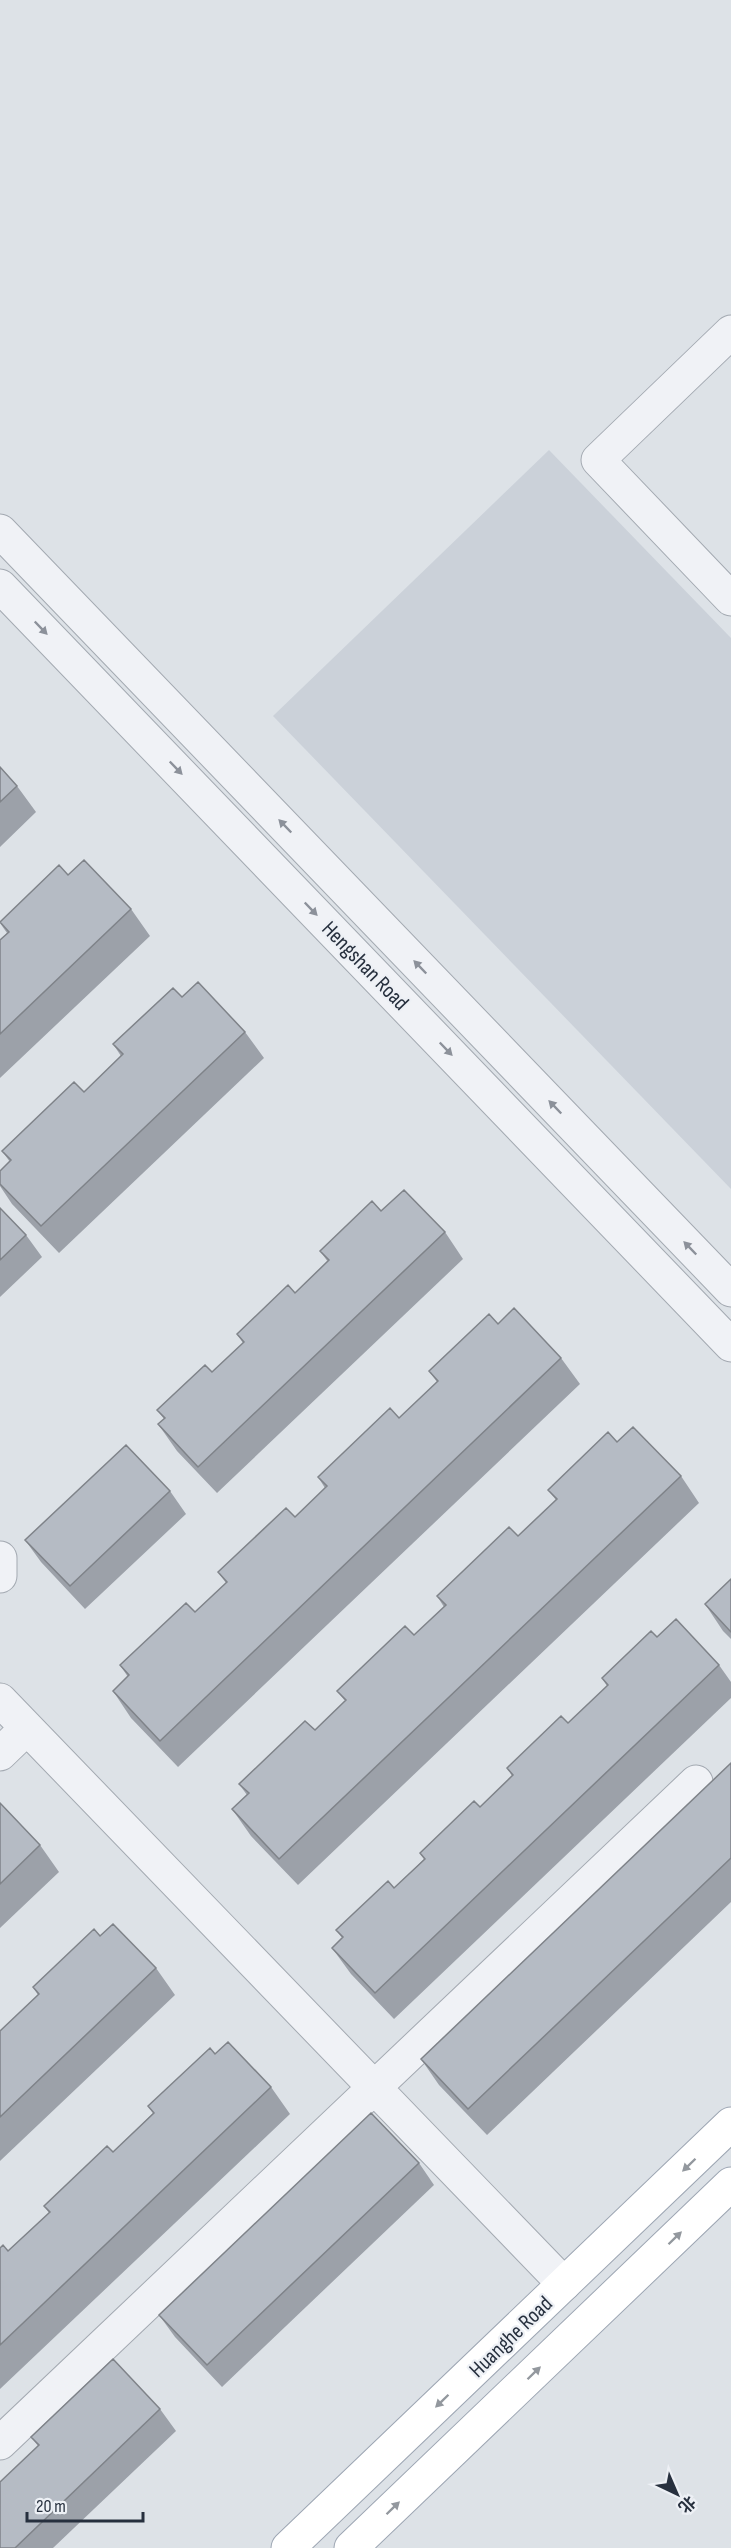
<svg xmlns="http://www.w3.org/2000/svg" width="731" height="2548" viewBox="0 0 731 2548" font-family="'Sofia Sans Condensed','Noto Sans SC',sans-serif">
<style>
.built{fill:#cbd1d9}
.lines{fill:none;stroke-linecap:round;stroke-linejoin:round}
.minor-casing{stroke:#a3a9b1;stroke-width:35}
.major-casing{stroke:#9da6b3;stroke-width:35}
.minor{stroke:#f0f2f6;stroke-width:33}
.major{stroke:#fff;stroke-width:33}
.wall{fill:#9ca1a9}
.building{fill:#b5bbc4;stroke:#7f8389;stroke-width:1.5}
.oneway{fill:#8c919a}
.oneway2{fill:#93989e}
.labels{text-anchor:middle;stroke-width:4.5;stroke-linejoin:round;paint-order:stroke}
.street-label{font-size:22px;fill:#27303e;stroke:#edf0f5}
</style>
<rect width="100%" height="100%" fill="#dde2e7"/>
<path class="built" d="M549,450l182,188v551l-458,-473z"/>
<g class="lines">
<g class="minor-casing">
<path id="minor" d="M731,332l-133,128 133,139
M0,531l731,759
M0,586l731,759
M0,1558v18
M0,1700l564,584
M0,1754l27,-26
M0,2443l696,-661"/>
</g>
<g class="major-casing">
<path id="major" d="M288,2548l443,-424
M351,2548l380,-364"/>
</g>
<use href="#minor" class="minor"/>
<use href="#major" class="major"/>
</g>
<path class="wall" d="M0,767l17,19 19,26 -36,35z
M68,875l63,34 19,27 -150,142v-138l7,-7 -7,-10z
M182,997l63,35 19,26 -205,195 -47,-49 -12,-18v-15l10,-9 -8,-11 82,-59 37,-36 -8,-12z
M0,1208l26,27 16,22 -42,40z
M381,1211l64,21 18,27 -246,234 -40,-42 -19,-27 6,-5 -7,-9 55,-38 31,-29 -6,-9 58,-41 33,-31 -8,-11z
M498,1324l63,34 19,26 -402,383 -47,-49 -18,-27 15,-14 -8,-12 75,-53 31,-29 -8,-11 77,-55 30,-29 -7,-11 81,-59 38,-36 -8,-11z
M617,1442l64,34 18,27 -401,382 -47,-49 -19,-27 15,-14 -8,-11 76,-54 30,-29 -8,-10 77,-56 30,-28 -7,-11 81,-60 38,-36 -8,-10z
M170,1491l16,23 -101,95 -44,-47 -16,-22z
M731,1579v60l-8,-8 -18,-27z
M657,1637l62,28 12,17v16l-337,321 -43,-45 -19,-26 10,-10 -6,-8 58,-42 30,-29 -4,-6 60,-46 32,-31 -5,-8 61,-45 39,-37 -5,-8z
M731,1763v139l-244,233 -48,-50 -18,-26z
M0,1803l40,42 19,27 -59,56z
M100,1936l56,32 19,27 -175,166v-130l38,-36 -5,-8z
M215,2054l56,33 19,27 -290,275v-141l8,3 41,-38 -5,-7 69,-54 40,-39 -5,-7z
M419,2163l15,22 -212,202 -47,-50 -16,-22z
M160,2409l16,22 -123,117h-53l38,-102 -7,-9z"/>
<path class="building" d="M0,767l17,19 -17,16z
M84,860l47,49 -131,125v-94l9,-8 -9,-10 59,-57 9,10z
M198,982l47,50 -204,194 -41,-42v-13l11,-11 -9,-9 72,-69 10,10 39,-38 -10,-10 60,-56 9,9z
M404,1190l41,42 -247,235 -40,-43 7,-6 -8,-8 48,-45 7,7 32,-30 -7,-8 51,-49 7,8 34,-33 -9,-9 52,-50 9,10z
M0,1208l26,27 -26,25z
M514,1308l47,50 -401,383 -47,-50 16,-16 -9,-10 66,-62 9,9 32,-30 -9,-10 68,-64 9,9 32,-31 -9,-9 72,-69 9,10 39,-37 -9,-10 60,-57 9,10z
M633,1427l48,49 -402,383 -47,-50 17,-16 -10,-9 66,-63 10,9 31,-30 -9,-9 68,-65 9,9 32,-30 -9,-9 72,-69 9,9 39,-37 -9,-9 60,-58 9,10z
M126,1445l44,46 -100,95 -45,-46z
M731,1579v53l-26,-28z
M676,1619l43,46 -344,328 -43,-45 11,-11 -7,-7 52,-49 6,7 31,-29 -5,-6 54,-52 6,6 33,-32 -6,-7 54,-52 7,7 40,-38 -6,-7 49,-47 6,6z
M731,1763v95l-263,251 -47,-50z
M0,1803l40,42 -40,39z
M113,1924l43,44 -156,149v-86l39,-37 -6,-7 61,-58 6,7z
M228,2042l43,45 -271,258v-97l3,-3 5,6 42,-39 -6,-6 63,-60 6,6 41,-39 -6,-7 62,-58 5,6z
M371,2113l48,50 -212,202 -48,-50z
M113,2359l47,50 -145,139h-15v-66l39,-37 -8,-8z"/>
<defs><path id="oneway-solid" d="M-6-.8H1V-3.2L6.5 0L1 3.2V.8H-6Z" transform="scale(1.5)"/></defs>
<g class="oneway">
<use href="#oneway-solid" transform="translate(41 628) rotate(46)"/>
<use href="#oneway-solid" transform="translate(176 768) rotate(46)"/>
<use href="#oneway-solid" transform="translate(285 826) rotate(-134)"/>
<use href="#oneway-solid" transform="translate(311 909) rotate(46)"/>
<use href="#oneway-solid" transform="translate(420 967) rotate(-134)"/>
<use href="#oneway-solid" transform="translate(446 1049) rotate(46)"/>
<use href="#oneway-solid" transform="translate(555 1107) rotate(-134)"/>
<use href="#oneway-solid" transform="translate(690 1248) rotate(-134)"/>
</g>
<g class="oneway2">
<use href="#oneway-solid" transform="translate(689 2165) rotate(136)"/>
<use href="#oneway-solid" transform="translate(675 2238) rotate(-44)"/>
<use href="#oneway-solid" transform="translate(534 2373) rotate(-44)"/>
<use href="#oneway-solid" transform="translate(442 2401) rotate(136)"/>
<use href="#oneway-solid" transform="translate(393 2508) rotate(-44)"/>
</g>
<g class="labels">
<g class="street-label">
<text transform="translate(366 965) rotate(46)" y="8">Hengshan Road</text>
<text transform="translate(510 2336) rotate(-44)" y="8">Huanghe Road</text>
</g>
</g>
<g transform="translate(677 2494) rotate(136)" stroke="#edf0f5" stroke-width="4.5" paint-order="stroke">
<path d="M0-4.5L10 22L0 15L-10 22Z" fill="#27303e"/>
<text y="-9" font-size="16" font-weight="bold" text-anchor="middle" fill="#27303e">北</text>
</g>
<path d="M27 2512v9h116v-9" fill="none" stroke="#27303e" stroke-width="3"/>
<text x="36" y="2512" font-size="18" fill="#27303e" stroke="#edf0f5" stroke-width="4.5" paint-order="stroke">20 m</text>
</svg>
